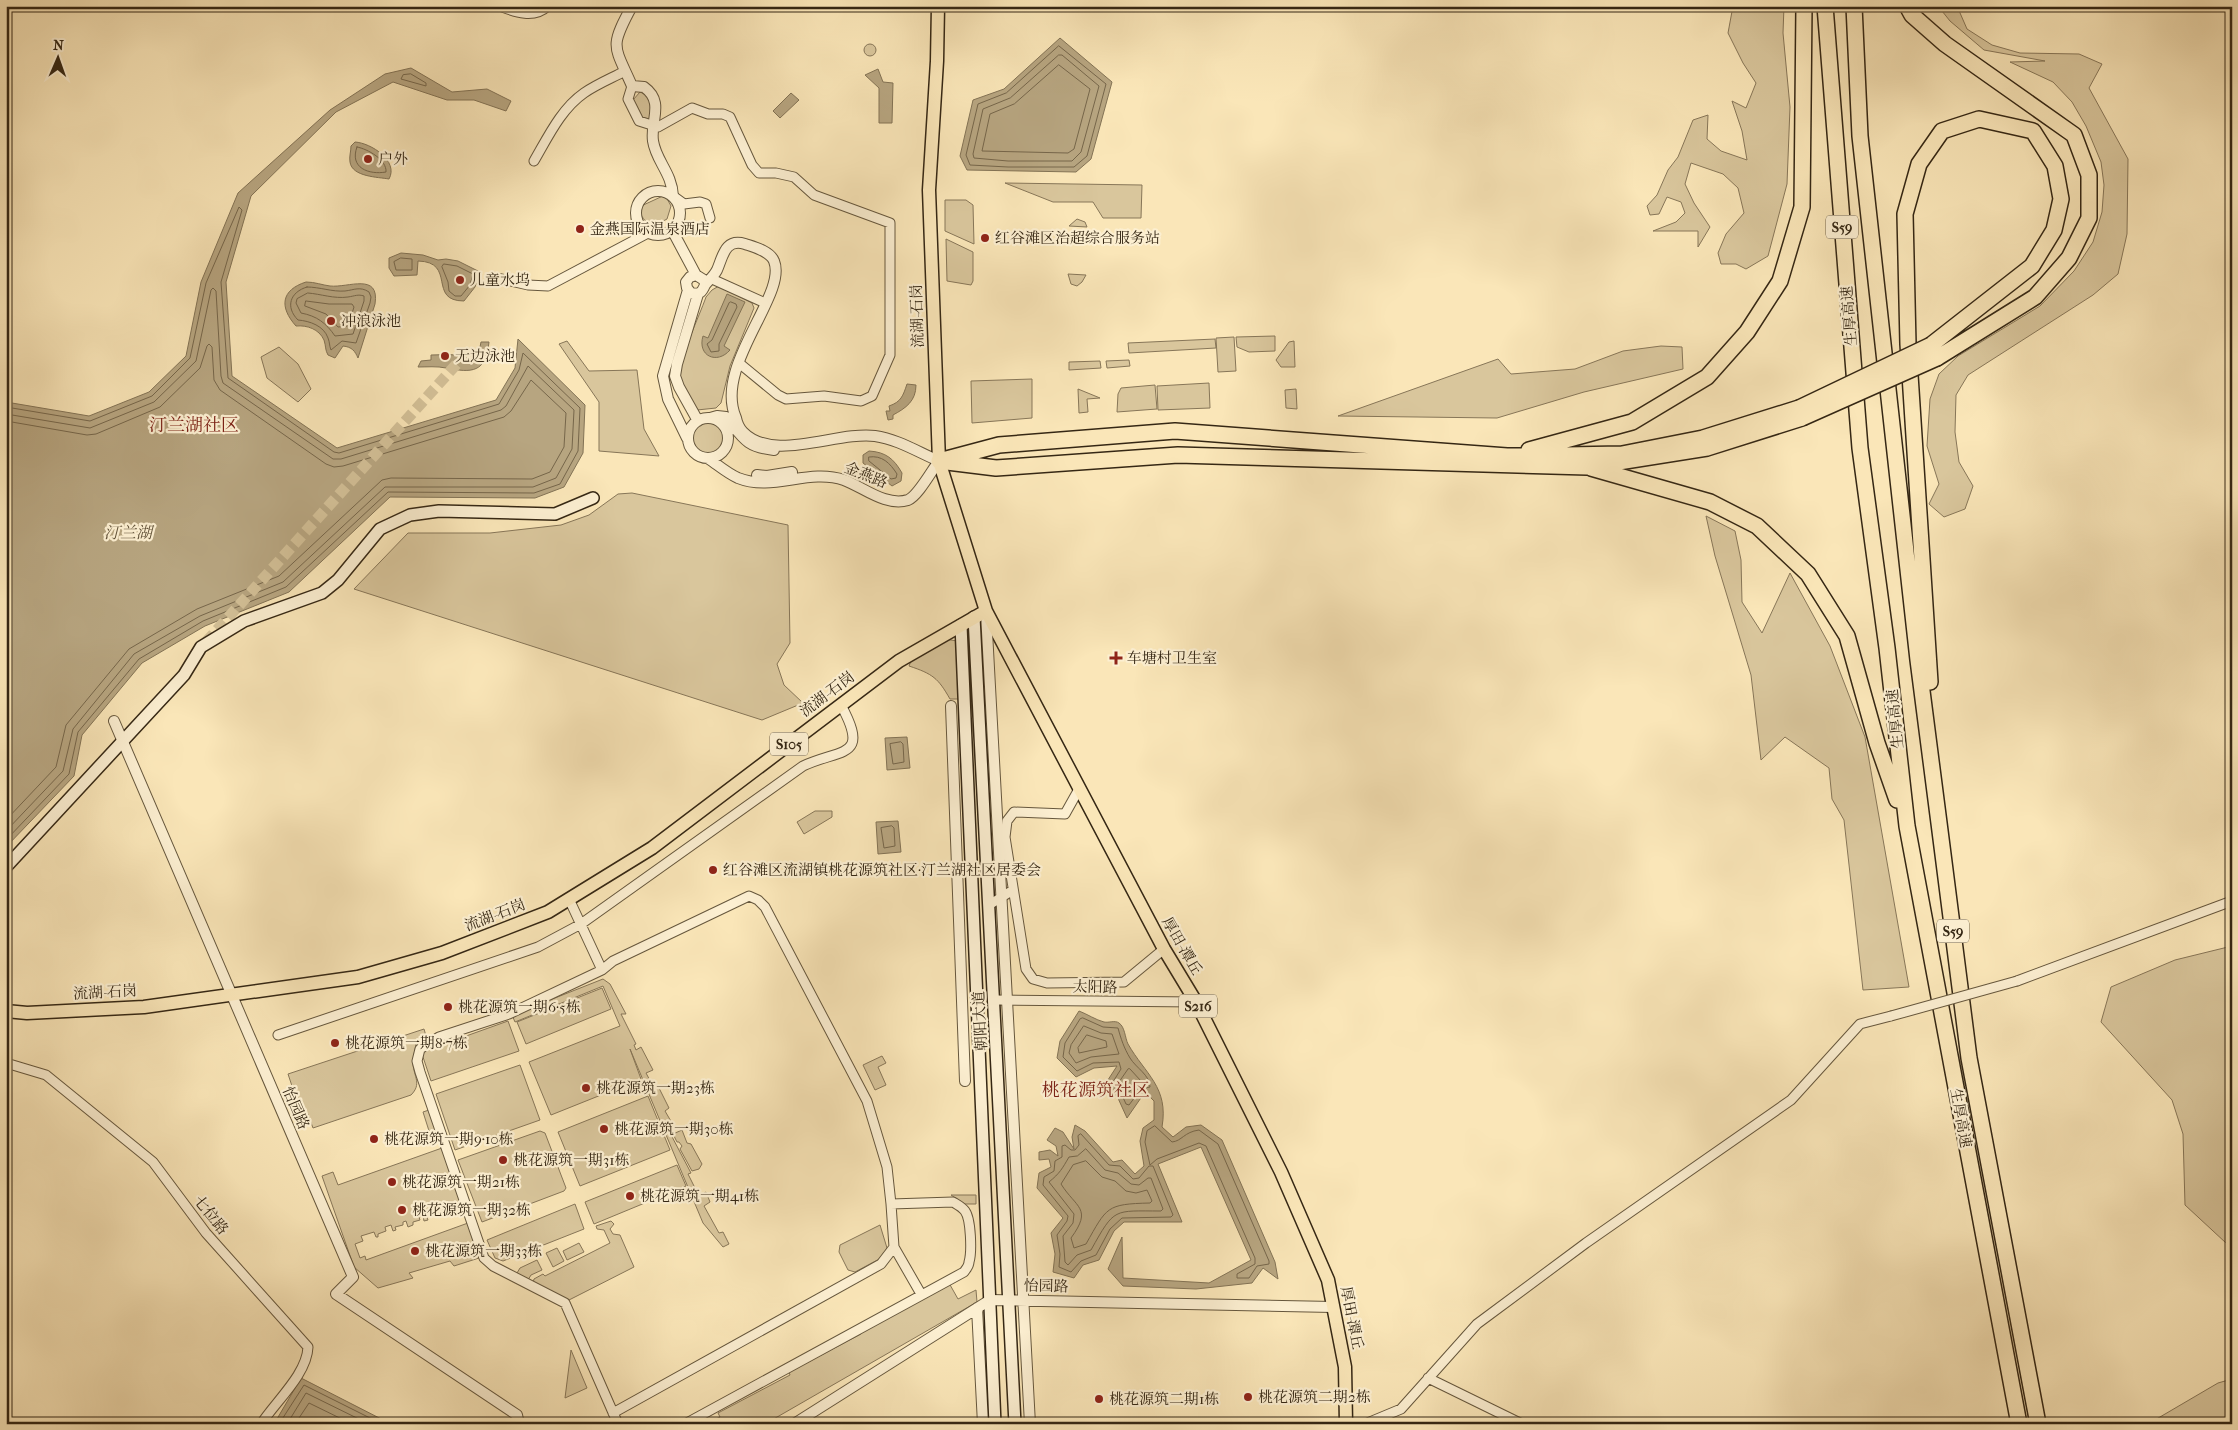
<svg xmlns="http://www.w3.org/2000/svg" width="2238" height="1430" viewBox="0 0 2238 1430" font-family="'IM FELL French Canon','Noto Serif SC',serif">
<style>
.green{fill:#d9c69c;stroke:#877658}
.water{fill:#b7a580;stroke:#837355}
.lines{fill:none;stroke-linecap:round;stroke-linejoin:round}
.shore{stroke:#76664a;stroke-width:1}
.secondary-tunnel{stroke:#d3c097;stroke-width:11;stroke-dasharray:11 5.5;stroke-linecap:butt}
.minor-casing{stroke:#66573d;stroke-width:11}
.tertiary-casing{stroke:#66573d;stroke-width:12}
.secondary-casing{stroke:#352714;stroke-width:14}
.primary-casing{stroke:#352714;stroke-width:15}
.motorway-casing{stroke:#352714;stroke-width:18}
.minor{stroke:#fcefd1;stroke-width:9}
.tertiary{stroke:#fcefd1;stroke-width:10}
.secondary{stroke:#fcefd1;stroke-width:11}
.primary{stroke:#fae6b8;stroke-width:12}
.motorway{stroke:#fae6b8;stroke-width:15}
.minor-bridge-casing{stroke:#66573d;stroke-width:11;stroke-linecap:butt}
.motorway-bridge-casing{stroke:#352714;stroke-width:18;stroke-linecap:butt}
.minor-bridge{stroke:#fcefd1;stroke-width:9}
.motorway-bridge{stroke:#fae6b8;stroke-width:15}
.poi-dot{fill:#8f2418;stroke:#fcefd1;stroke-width:2}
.labels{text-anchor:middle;stroke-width:4.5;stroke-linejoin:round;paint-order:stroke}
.shield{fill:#fcefd1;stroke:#71634d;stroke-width:1}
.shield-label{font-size:14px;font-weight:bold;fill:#352714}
.poi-label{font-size:15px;fill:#352714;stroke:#fcefd1;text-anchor:start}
.street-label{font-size:15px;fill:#352714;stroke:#fcefd1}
.water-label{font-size:16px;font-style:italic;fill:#62533a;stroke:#fcefd1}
.quarter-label{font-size:18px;fill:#7a1f14;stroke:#fcefd1}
</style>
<rect width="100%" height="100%" fill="#fae6b8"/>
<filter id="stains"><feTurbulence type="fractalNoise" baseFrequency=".004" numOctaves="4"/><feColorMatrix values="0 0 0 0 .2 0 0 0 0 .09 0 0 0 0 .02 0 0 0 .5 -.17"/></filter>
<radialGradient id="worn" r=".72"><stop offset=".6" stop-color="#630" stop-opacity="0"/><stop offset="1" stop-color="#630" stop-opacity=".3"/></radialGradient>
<path class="green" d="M1733,6h51l-1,27 7,74 -3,77 -19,72 -22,13 -10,-5h-15l-3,-11 8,-19 18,-21 -6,-25 -15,-14 -32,-11 -6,21 9,19 16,24 -12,20v-16h-45l23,-9 9,-9 -4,-11 -14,-5 -8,17 -9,1 -3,-9 10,-11 11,-25 10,-13 15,-37 15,-5 -1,24 14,12 26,9 -5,-29 -10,-30 14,7 10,-25 -13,-20 -15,-30z
M1938,6h19l10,23 25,16 28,8 59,1 23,10 -13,24 39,71 -1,75 -9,40 -25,21 -125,80 -12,20 -1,37 4,30 14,24 -8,23 -21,8 -15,-13 10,-20 -12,-38 3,-47 9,-25 19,-18 82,-50 34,-35 19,-29 9,-30 2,-27 -3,-23 -15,-36 -14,-24 -19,-20 -43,-20 35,-1 -61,-11 -34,-29z
M864 50a6 6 0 1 1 12 0a6 6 0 1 1-12 0Z
M640,92c13,5 13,16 11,28l-10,-2 -8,-18z
M1005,183l137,2 -1,33h-38l-10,-16h-40z
M665,195l6,11 -4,13 -13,7c-10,-4 -13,-9 -15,-19z
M945,200h21l7,5 1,39 -29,-13z
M1077,219l8,3 2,5 -18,-1z
M946,239l27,13v29l-2,4 -24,-4z
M1068,274l18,1 -4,7 -5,4 -6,-2z
M719,286l33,17 2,5 -24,58 -9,37 -5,5 -19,2c-7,-11 -17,-22 -17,-35 0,-19 19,-58 26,-78l6,-7z
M1275,336v15l-26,1 -12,-5 -1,-10z
M1234,337l2,34 -18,1 -2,-34z
M1215,339l1,9 -87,5 -1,-10z
M567,341l22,30 48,-1 7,59 15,27 -60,-5v-49l-40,-58z
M1294,341l1,26h-14l-5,-7 13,-18z
M1661,346l21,1 1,22 -99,23 -87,26 -159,-2 160,-57 13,15 64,-5 48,-18z
M279,347l19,17 13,25 -13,13 -31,-24 -6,-21z
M1129,360l1,6 -23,2 -1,-7z
M1100,361l1,7 -32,2v-8z
M1032,379v39l-60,5 -1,-42z
M1209,383l1,25 -52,2 -1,-24z
M1155,385l2,24 -40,3 1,-18 3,-6z
M1078,389l22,9 -13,1 1,13 -9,1z
M1296,389l1,20 -11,-1 -1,-18z
M690 438a17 17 0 1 1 34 0a17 17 0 1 1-34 0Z
M632,493l156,32 2,118 -13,21 7,21 19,18 -41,17 -408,-131 54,-56h82l71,-8 28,-10 29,-21z
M1706,516l29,15 6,29 1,42 20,31 28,-60 40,73 35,91 44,250 -46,3 -19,-170 -12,-21 -3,-31 -44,-31 -24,23 -10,-85 -36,-119z
M945,639l12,2 3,58h-10c-12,-21 -17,-25 -41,-33l2,-5z
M815,811h17v6l-28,17 -7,-12z
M2232,946v298l-6,-1 -41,-38 -2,-71 -11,-34 -71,-78 10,-35 64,-27z
M603,979l7,5 16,30h-5l15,30 -2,1 2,5 5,-3 12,23 -7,3 8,15 4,-2 11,22 -4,3 7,12 -2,2 2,4 -3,2 22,42 -3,1 11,22 7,-4 4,10 -6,4 15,27 4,-1 6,12 -6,3 -20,-24 -73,-174 11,30 -90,36 -22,-53 91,-36 -17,-40 -88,36 -3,-7z
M602,988l9,21 -85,35 -9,-22z
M508,1021l11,30 -88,30 -9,-27 5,-4z
M424,1029l2,7 -10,8c-1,6 -3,14 -3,20 1,13 9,20 -2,31l-98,33 -6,-16 -6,1 -13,-39z
M882,1056l4,7 -8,4 8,18 -11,5 -12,-25z
M520,1065l20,55 -85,30 -19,-56z
M648,1096l22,54 -90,36 -22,-54z
M429,1110l7,22 -6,2 -7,-22z
M682,1130l5,13 4,1 11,20 -3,5 -7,2 -12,-22 2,-3 -3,-4h-2l-4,-8z
M540,1131l5,2 21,55 -2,3 -82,31 -24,-62z
M442,1148l20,57 -17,6v3l-5,2 -2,-5 -12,4 2,5 -4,1 -1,-5 -4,1 1,3 -7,2v3l-5,2 -2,-6 -3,1v3l-8,2 1,3 -3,1 -2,-6 -6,2 1,4 -8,3v3h-2l-2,-5 -13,4 2,5 -8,3 5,14 5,-2 1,4 102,-37 11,35 -25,8 -4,-5 -41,12 4,5 -35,10 -24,-21 -32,-91 11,-4 5,13z
M677,1165l9,21 -92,38 -9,-22z
M951,1195h25v9h-11z
M575,1204l9,25 -81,32 -8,-3 -8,-18z
M611,1221l3,3 -4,5 3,5 7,1 14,32 -65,33 -36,-17 1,-4 9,-5 2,2 65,-33 -6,-13 -7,-1 -1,-3z
M880,1225l7,23 -6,10 -26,14 -7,-2 -9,-18 1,-7z
M579,1243l5,9 -17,8 -4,-9z
M557,1248l7,13 -11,6 -7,-14z
M537,1260l5,10 -11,5 -3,5 -11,-7 3,-5z
M949,1283l9,16 18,-9 1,12 -212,122h-59l14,-7 -2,-4 72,-38 -1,-3 72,-38 -2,-4z
M571,1350l16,38 -22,10z
M2232,1379v45h-84l70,-41z"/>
<path class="water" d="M1060,38l52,44 -21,77 -15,13 -109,-2 -7,-14 13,-56 31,-11z
M411,68l41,24 35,-3 24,12 -5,10 -32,-11h-27l-54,-18 -57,30 -85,84 -25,86 6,94 105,72 159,-48 19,-32 3,-29 67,66 -2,48 -19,34 -29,11 -145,-1 -101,95 -84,34 -63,37 -60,72 -8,41 -68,71v-445l83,14 60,-24 37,-36 15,-74 37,-89 92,-83 55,-36z
M878,69l5,13 10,1 -1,40h-13v-35l-14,-13z
M791,93l8,7 -19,18 -7,-7z
M355,142c16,1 44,19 34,37 -11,-2 -37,-2 -39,-17 -1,-5 1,-11 1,-16z
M401,253l22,2 15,5 8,-1 12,2 22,11 -5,15 -11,14c-37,0 -7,-39 -46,-40l-1,14 -23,1 -5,-8v-10z
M306,282c9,0 16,3 24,4 18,2 50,-14 45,18l-17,54c-3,-7 -6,-11 -15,-12l-8,12 -7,-3c-3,-5 -2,-9 -4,-15 -5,-11 -17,-15 -28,-14 -17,-19 -15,-36 10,-44z
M727,294l18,8 -21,44 6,4c-13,15 -33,6 -27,-14l5,2z
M481,342h8c-3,31 -17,31 -43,26 -9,-2 -19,-1 -28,-1l3,-6 10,-1v-5c8,0 16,-1 24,0 17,2 21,14 26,-13z
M907,384l9,1c0,16 -10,23 -23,30v4l-5,1 -2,-9h4l-1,-5c12,-4 14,-10 18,-22z
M869,451c17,1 25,8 33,22l-1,8 -9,5 -29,-23v-8z
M907,737l3,31 -23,2 -2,-32z
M898,821l3,31 -23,2 -2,-32z
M1079,1011c8,3 17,9 25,11 5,1 11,-2 15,1 6,4 6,15 9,21 17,30 41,43 34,83l11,10 13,-10 15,-2 21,15 53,122 3,17 -15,-11 -11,15 -56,6 -73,-3 -15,-17 14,-32 1,41 86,5 42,-23 -50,-113 -43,17 24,58h-58l-10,9 -15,29 -16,5 -9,13 -21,-6 2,-18 -4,-21 12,-15 -26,-30 2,-15 12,-6 -2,-8 -10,1v-8l11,-2 8,6 -2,-10 -9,-6 8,-12 8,4 11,17 -2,-12 3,-12 10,6 28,31 9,-2 13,14 9,-8 -4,-25 3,-13 11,-8v-19l-9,-9 -18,26 -10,-22 -13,-10 13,-20 -23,2 -18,9 -19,-19 3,-17z
M301,1378l90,46h-117z"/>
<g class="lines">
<path class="shore" d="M1059,46l47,38 -19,72 -13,11h-66l-38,-2 -4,-10 12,-51 28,-11z
M1059,55h3l37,31 -18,66 -9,9h-64l-34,-3 -1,-4 10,-45 27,-11z
M1059,65l31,24 -16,60 -6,4 -86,-2 8,-37 24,-10z
M411,74l15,9v3l-25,-7 2,-4z
M357,147c11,2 30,13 29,25 -17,3 -37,-4 -29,-25z
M401,258l11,1v11h-16l-2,-8z
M444,264l13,2 16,8 -3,11 -9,11h-6l-6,-5 -1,-9 -6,-15z
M307,287c13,0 25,5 38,4 9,-1 15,-5 24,1l2,5 -1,6 -14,40 -14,-2 -11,9c-2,-5 -1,-7 -3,-12 -4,-12 -18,-17 -30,-18 -13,-13 -8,-28 9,-33z
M308,293c13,1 26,6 40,4 7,-1 10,-3 16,-1v5l-11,33 -18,2c-9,-13 -18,-20 -34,-23l-5,-10 1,-4z
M306,301l23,3h23l2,3 -6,19 -10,1 -12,-13 -21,-8z
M731,302l5,2 1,3 -18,37v7l-8,1 -4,-8 5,-4 17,-37z
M6,407l84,14 62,-25 38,-38 16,-75 33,-76 3,3 -21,72 7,96 106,74 5,1 160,-49 20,-34 4,-17 57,55 -2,43 -18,33 -26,9 -146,-1 -102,95 -83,34 -64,38 -61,73 -9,42 -63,66
M6,414l84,14 64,-26 42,-41 15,-71 2,-2 3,3 5,85 2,7 110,76h8l160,-49 5,-4 22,-40 46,44 -2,39 -16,29 -23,9h-148l-102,95 -83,34 -66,38 -61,75 -10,42 -57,60
M6,421l81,14 9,-1 64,-27 40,-39 7,-22 2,-2 3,3 2,33 6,10 106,74 8,3 9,-1 161,-49 7,-6 20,-31 35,33 -2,34 -14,25 -18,7 -141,-1 -9,2 -103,96 -82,33 -68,40 -63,76 -10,42 -50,53
M869,457c13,-2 21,6 28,17l-1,4 -5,1 -22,-18z
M901,742l2,2 1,18 -11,2 -3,-20z
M892,826l2,2 1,18 -11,2 -3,-20z
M1083,1018l20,9 15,1c3,11 6,20 12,30 6,10 20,17 20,29l-9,2 -12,16 -3,-1 -5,-11 -10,-8 10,-16 -2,-7 -26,1 -16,8 -14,-14 2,-14 15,-24z
M1084,1026l17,7 11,1 7,20 -28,3 -15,6 -7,-10 2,-8z
M1087,1035l19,6 1,6 -28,6 -1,-5z
M1130,1069l11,12 -12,11 -10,-10 9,-13z
M1155,1126l17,16c10,-1 12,-10 27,-12l19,14 51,117v3l-12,2 -8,12h-12v-4l18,-10v-6l-49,-112 -7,-3 -42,16 -7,6 -5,-23 2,-11z
M1081,1134l28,31 11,1 13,13 6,-1 10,-12h4l20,49 -2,2 -49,1 -12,11 -14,26 -15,6 -10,11 -12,-5 1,-13 -3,-19 10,-14 1,-5 -25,-31 1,-8 10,-6 1,-10 7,-4v-11l3,-1 6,5h4l4,-5 -1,-9z
M1086,1149l19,21 13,3 13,11 8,1 9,-7h3l12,31 -2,2c-48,0 -46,-4 -70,39l-14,5 -9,10 -3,-3 -2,-26 10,-13 1,-9 -25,-32c11,-9 13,-13 20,-25l8,-1z
M1086,1161l16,16 13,4 11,10 10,2 11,-3 5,11 -2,2c-44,1 -43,4 -64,41l-12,4 -3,-10c22,-30 5,-30 -10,-54l12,-19z
M279,1424l25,-39 78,39
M287,1424l19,-31 63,31
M295,1424l14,-21 43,21"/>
<path class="secondary-tunnel" d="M206,642l257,-285"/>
<g class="minor-casing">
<path id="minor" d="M632,86l-4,13 11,22 19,6 34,-19 16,6h15l7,3 22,48 7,8h17l18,4 20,18 76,28v132l-18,41 -11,5 -37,-5 -38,3 -8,-4 -39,-32
M534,161c14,-24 27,-52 50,-68 13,-9 28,-15 41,-22
M673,196l11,8 16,-2 6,2 4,14
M493,277l35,8 20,1 100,-53
M712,279l53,24
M1079,789l-14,25 -51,-2 -7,9 -2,16 21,132 7,10 14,4 77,-1 40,-33
M569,899l33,71
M989,905l24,-15
M2017,981l215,-80
M994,1000l202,2
M278,1035l260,-88 43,-23 222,-158c39,-18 67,-7 38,-61
M6,1063l40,12 107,87 53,71 102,114c-1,27 -32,54 -47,77
M891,1204l3,43 27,47
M1428,1378l94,46
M613,1413l268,-149 13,-17
M618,1424l-53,-121 -72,-37 -9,-8 -64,-186 -3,-11 3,-12 19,-12 70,-23 93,-44 11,-9 136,-65 9,4 7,7 102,194 20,66 4,37 62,-2c5,3 9,5 12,9 6,8 7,41 4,51 0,4 -3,7 -5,10l-279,152
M1365,1424l36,-15 76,-85 109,-81 205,-143 69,-76 31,-8"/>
</g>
<g class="tertiary-casing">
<path id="tertiary" d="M501,6c15,6 33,12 46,0
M632,6c-23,42 -18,39 0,80l12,1c21,15 6,34 9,54 3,20 19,32 20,55
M636 213a22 22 0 1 1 44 0a22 22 0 1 1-44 0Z
M672,230l24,45
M705,285l-1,-5 -8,-5 -6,2 -4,5 1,6 4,5c9,2 11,-1 14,-8 4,-5 9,-9 12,-15 6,-14 8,-32 28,-26 9,3 25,7 29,17 14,34 -61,105 -38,157 1,5 3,10 7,14 30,31 94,-1 132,4 22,3 43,16 64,25
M688 438a20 20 0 1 1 40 0a20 20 0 1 1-40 0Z
M710,418l7,-2 9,1c17,21 20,30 48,33
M698,421l-19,-34 -4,-11 2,-12 21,-70
M687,438l-19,-39 -5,-23 25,-86
M709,459c9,6 18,14 29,19 35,14 70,-10 106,2 19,7 42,27 64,20 10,-4 24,-30 31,-39
M757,475l10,1 25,-4
M986,613l44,811
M951,706l14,375
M114,721l239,556 -17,17 181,121 2,9
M977,1308l6,116
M794,1424l196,-124 343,7"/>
</g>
<g class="secondary-casing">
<path id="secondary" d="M974,617l41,807
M961,625l34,799
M6,867l178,-192 17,-28 43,-26 78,-28 16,-13 42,-51 30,-14 29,-4 116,3 38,-16"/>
</g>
<g class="primary-casing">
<path id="primary" d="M986,611l178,338 32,53 85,170 47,108 17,87 1,57
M6,1011l21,2 117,-6 214,-30 84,-24 106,-41 104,-64 247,-187 87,-50 -47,-150 -10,-271 8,-129 1,-55"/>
</g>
<g class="motorway-casing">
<path id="motorway" d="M1825,6l35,442 27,200 20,178 112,598
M1854,6l6,130 58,524 21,163 30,235 69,366
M1907,6l5,9 33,29 129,91 15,40v43l-20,40 -34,39 -98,61
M1799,408l-96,30 -81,16 -115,2 -332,-25 -176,14 -60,16 57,7 182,-13 409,12 120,-19 95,-30
M1529,450l103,-28 75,-45 40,-45 33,-51 22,-74 2,-201
M1591,468l119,34 47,24 51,48 39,62 30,107 20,57
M1930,682l-22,-338 -3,-130 14,-50 23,-33 37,-12 54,12 22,35 6,33 -7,31 -22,36 -101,79"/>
</g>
<use href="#minor" class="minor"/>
<use href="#tertiary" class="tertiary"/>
<use href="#secondary" class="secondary"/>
<use href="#primary" class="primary"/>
<use href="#motorway" class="motorway"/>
<g class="minor-bridge-casing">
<path id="minor-bridge" d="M1891,1016l126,-35"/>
</g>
<g class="motorway-bridge-casing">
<path id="motorway-bridge" d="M1799,408l132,-63
M1802,418l135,-60"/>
</g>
<use href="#minor-bridge" class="minor-bridge"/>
<use href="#motorway-bridge" class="motorway-bridge"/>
</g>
<g class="poi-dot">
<circle cx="368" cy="159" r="5"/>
<circle cx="580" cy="229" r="5"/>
<circle cx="985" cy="238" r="5"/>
<circle cx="460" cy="280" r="5"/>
<circle cx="331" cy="321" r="5"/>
<circle cx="445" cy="356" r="5"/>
<path d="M1113.5 650.5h5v5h5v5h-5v5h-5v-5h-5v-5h5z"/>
<circle cx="713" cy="870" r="5"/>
<circle cx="448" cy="1007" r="5"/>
<circle cx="335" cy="1043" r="5"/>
<circle cx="586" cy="1088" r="5"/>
<circle cx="604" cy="1129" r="5"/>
<circle cx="374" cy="1139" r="5"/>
<circle cx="503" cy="1160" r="5"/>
<circle cx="392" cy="1182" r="5"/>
<circle cx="630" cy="1196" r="5"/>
<circle cx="402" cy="1210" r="5"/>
<circle cx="415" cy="1251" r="5"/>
<circle cx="1248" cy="1397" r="5"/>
<circle cx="1099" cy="1399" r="5"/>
</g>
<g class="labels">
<g class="shield">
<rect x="1826" y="215.5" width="32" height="23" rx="4"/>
<rect x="770" y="732.5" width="38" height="23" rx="4"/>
<rect x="1937" y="919.5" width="32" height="23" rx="4"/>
<rect x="1179" y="994.5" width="38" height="23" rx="4"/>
</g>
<g class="shield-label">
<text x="1842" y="232">S59</text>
<text x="789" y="749">S105</text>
<text x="1953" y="936">S59</text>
<text x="1198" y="1011">S216</text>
</g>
<g class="poi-label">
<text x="378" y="164">户外</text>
<text x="590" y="234">金燕国际温泉酒店</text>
<text x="995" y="243">红谷滩区治超综合服务站</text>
<text x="470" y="285">儿童水坞</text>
<text x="341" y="326">冲浪泳池</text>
<text x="455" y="361">无边泳池</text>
<text x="1127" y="663">车塘村卫生室</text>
<text x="723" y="875">红谷滩区流湖镇桃花源筑社区·汀兰湖社区居委会</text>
<text x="458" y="1012">桃花源筑一期6·5栋</text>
<text x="345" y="1048">桃花源筑一期8·7栋</text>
<text x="596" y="1093">桃花源筑一期23栋</text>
<text x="614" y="1134">桃花源筑一期30栋</text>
<text x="384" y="1144">桃花源筑一期9·10栋</text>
<text x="513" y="1165">桃花源筑一期31栋</text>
<text x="402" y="1187">桃花源筑一期21栋</text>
<text x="640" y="1201">桃花源筑一期41栋</text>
<text x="412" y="1215">桃花源筑一期32栋</text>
<text x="425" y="1256">桃花源筑一期33栋</text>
<text x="1258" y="1402">桃花源筑二期2栋</text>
<text x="1109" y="1404">桃花源筑二期1栋</text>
</g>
<g class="street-label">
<text transform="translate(917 316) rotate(-92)" y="5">流湖-石岗</text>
<text transform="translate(1849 316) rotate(-95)" y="5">生厚高速</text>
<text transform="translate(866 475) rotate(22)" y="5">金燕路</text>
<text transform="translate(827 694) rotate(-37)" y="5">流湖-石岗</text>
<text transform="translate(1895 719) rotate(-96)" y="5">生厚高速</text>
<text transform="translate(495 915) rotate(-21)" y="5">流湖-石岗</text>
<text transform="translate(1182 946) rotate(60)" y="5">厚田-潭丘</text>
<text transform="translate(1095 987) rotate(1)" y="5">太阳路</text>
<text transform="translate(105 992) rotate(-3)" y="5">流湖-石岗</text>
<text transform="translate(980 1021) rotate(-93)" y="5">朝阳大道</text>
<text transform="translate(296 1108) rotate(67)" y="5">怡园路</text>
<text transform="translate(1961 1118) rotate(80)" y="5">生厚高速</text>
<text transform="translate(211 1215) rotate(51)" y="5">七位路</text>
<text transform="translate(1046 1286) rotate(1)" y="5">怡园路</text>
<text transform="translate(1352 1318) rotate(79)" y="5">厚田-潭丘</text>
</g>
<g class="water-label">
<text x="128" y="538">汀兰湖</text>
</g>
<g class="quarter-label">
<text x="194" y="431">汀兰湖社区</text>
<text x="1096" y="1096">桃花源筑社区</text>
</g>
</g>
<rect width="2238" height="1430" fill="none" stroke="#fae6b8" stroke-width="25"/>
<rect x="8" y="8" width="2223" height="1415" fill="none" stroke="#352714" stroke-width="2.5"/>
<rect x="12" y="12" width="2213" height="1405" fill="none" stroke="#352714"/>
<g transform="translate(58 58) rotate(2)" stroke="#fcefd1" stroke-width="4" paint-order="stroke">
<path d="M0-4L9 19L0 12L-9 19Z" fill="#352714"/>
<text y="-8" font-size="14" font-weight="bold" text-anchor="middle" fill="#352714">N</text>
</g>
<rect width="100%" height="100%" filter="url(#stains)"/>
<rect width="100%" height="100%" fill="url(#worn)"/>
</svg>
